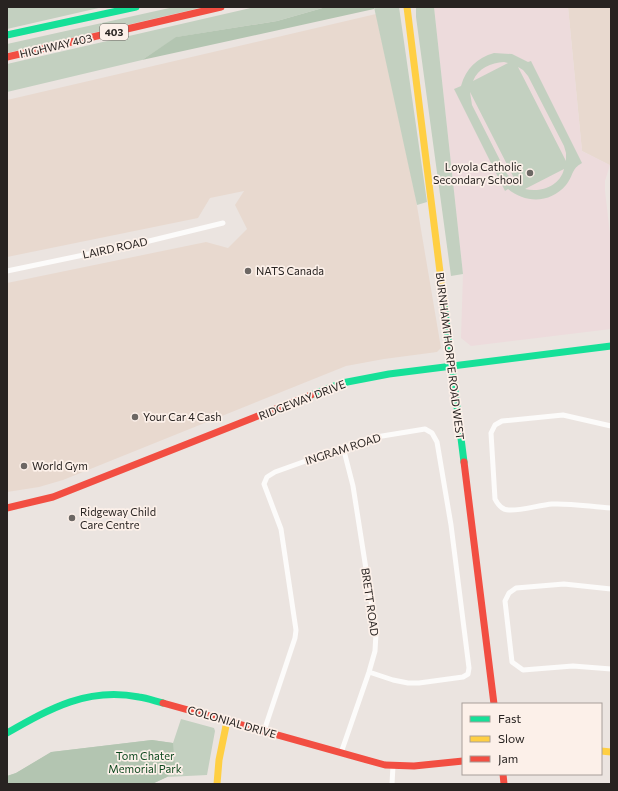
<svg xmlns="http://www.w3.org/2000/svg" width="618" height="791" viewBox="0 0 618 791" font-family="Commissioner,sans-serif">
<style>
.industrial{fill:#e8d9cf}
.education{fill:#eddbdc}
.green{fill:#c3d0c0;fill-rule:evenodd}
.forest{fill:#b3c5b1}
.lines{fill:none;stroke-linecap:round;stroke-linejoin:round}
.street{stroke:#fcfbfa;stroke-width:5}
.fast{stroke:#16e098;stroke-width:7}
.slow{stroke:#ffcf43;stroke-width:7}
.jam{stroke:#f24e42;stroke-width:7}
.poi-dot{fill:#6c6764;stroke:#fcf0e9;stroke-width:1.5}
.labels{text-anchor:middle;stroke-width:3.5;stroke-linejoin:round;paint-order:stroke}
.shield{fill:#fcf0e9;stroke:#68605d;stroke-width:1}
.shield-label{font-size:10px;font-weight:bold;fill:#282321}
.street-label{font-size:11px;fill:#282321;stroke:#fcf0e9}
.poi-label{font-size:11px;fill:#282321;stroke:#fcf0e9;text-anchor:start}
.park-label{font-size:11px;fill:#0e481f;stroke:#fcf0e9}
</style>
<rect width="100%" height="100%" fill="#ebe4e0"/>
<path class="industrial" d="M568,7h43v159l-29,-15z
M376,14l39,180 26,154 -4,4 -53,7 -38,7 -283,114 -24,7 -32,5v-209l199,-41 22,6 19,-19 -12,-24 9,-14 -34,7 -12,20 -191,39v-157z"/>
<path class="education" d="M434,7h134l14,144 28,14 -5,16v10l6,52v86l-140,17 -10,-8 2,-64z"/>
<path class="green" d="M7,7h96l-96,22z
M174,7h30l-197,46v-9z
M255,7h71l-49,14 -100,16 -35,23 -135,32v-28z
M374,7h25l28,195 -10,3z
M416,7h18l29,267 -12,2 -35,-259z
M494,53l18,1 16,8 3,-1 51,102c-11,6 -8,12 -16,22 -15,18 -40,19 -58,4l-3,2 -51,-102 7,-3c5,-18 16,-28 33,-33zM504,62l4,1 -35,18c5,-13 18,-18 31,-19zM518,67l5,3 5,6 36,70 2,7v8zM470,92l47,92h-1l-9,-10 -35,-69zM564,169c-4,17 -23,24 -39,20z
M181,719l33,9 1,3 -8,44 -40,2 -15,7h-145v-8l9,-3 36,-21 100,-12 21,3z"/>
<path class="forest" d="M326,7h48v2l-232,51 34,-23 101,-16z
M152,740l21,3 2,26 -8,8 -15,7h-145v-8l9,-3 35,-21z"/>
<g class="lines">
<path class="street" d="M7,271l134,-28 82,-20
M611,426l-48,-11 -61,6 -7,4 -4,8 4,66c3,6 7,11 14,11 10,1 31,-5 43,-6 19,-1 40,3 59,4
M611,589l-47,-5 -48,4 -7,5 -4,8 7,61 11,8 50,-4 38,3
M264,731l31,-93 1,-8 -15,-101 -17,-45 3,-7 8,-5 95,-34 55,-9 7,4 5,9 14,83 18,143 -1,6 -5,3 -44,6h-11l-15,-3 -24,-8
M341,753l28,-81 6,-21 1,-18 -23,-147 -10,-39
M392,784l1,-18"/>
<path class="fast" d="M7,35l129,-28
M444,304l20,158
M311,395l31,-12 47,-9 222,-28
M7,733c44,-25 81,-46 132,-36 8,1 16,4 24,6"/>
<path class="slow" d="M407,7l37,297
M601,751l10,1
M217,784l2,-24 8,-39"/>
<path class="jam" d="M7,57l214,-50
M464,462l30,242
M7,508l46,-11 258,-102
M163,703l222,62 29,1 49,-5
M503,774l1,10"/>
</g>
<g class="poi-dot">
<circle cx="530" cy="173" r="4"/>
<circle cx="248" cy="271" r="4"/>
<circle cx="135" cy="417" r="4"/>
<circle cx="24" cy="466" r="4"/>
<circle cx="72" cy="518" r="4"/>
</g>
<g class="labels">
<rect class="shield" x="100" y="24" width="28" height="16" rx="3"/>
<g class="shield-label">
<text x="114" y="36">403</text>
</g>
<g class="street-label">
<text transform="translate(56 46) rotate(-13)" y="4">HIGHWAY 403</text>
<text transform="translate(115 248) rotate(-12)" y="4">LAIRD ROAD</text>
<text transform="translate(450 356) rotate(83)" y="4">BURNHAMTHORPE ROAD WEST</text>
<text transform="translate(302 400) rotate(-21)" y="4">RIDGEWAY DRIVE</text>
<text transform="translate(343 449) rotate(-18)" y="4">INGRAM ROAD</text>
<text transform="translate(370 602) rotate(82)" y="4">BRETT ROAD</text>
<text transform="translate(232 722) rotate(16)" y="4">COLONIAL DRIVE</text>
</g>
<g class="poi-label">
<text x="522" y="171" text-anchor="end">Loyola Catholic<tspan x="522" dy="13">Secondary School</tspan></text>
<text x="256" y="275">NATS Canada</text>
<text x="143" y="421">Your Car 4 Cash</text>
<text x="32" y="470">World Gym</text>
<text x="80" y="516">Ridgeway Child<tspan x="80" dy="13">Care Centre</tspan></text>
</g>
<g class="park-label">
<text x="145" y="760">Tom Chater<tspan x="145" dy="13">Memorial Park</tspan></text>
</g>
</g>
<rect width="618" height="791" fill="none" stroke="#282321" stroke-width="16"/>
<rect x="462" y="703" width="140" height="72" fill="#fcf0e9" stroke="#a79e99"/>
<rect x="470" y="716" width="20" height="6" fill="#16e098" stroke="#a79e99"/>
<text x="498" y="723" font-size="12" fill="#282321">Fast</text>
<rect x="470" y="736" width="20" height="6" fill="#ffcf43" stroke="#a79e99"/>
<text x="498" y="743" font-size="12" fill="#282321">Slow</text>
<rect x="470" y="756" width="20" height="6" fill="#f24e42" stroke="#a79e99"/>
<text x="498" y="763" font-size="12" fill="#282321">Jam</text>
</svg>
